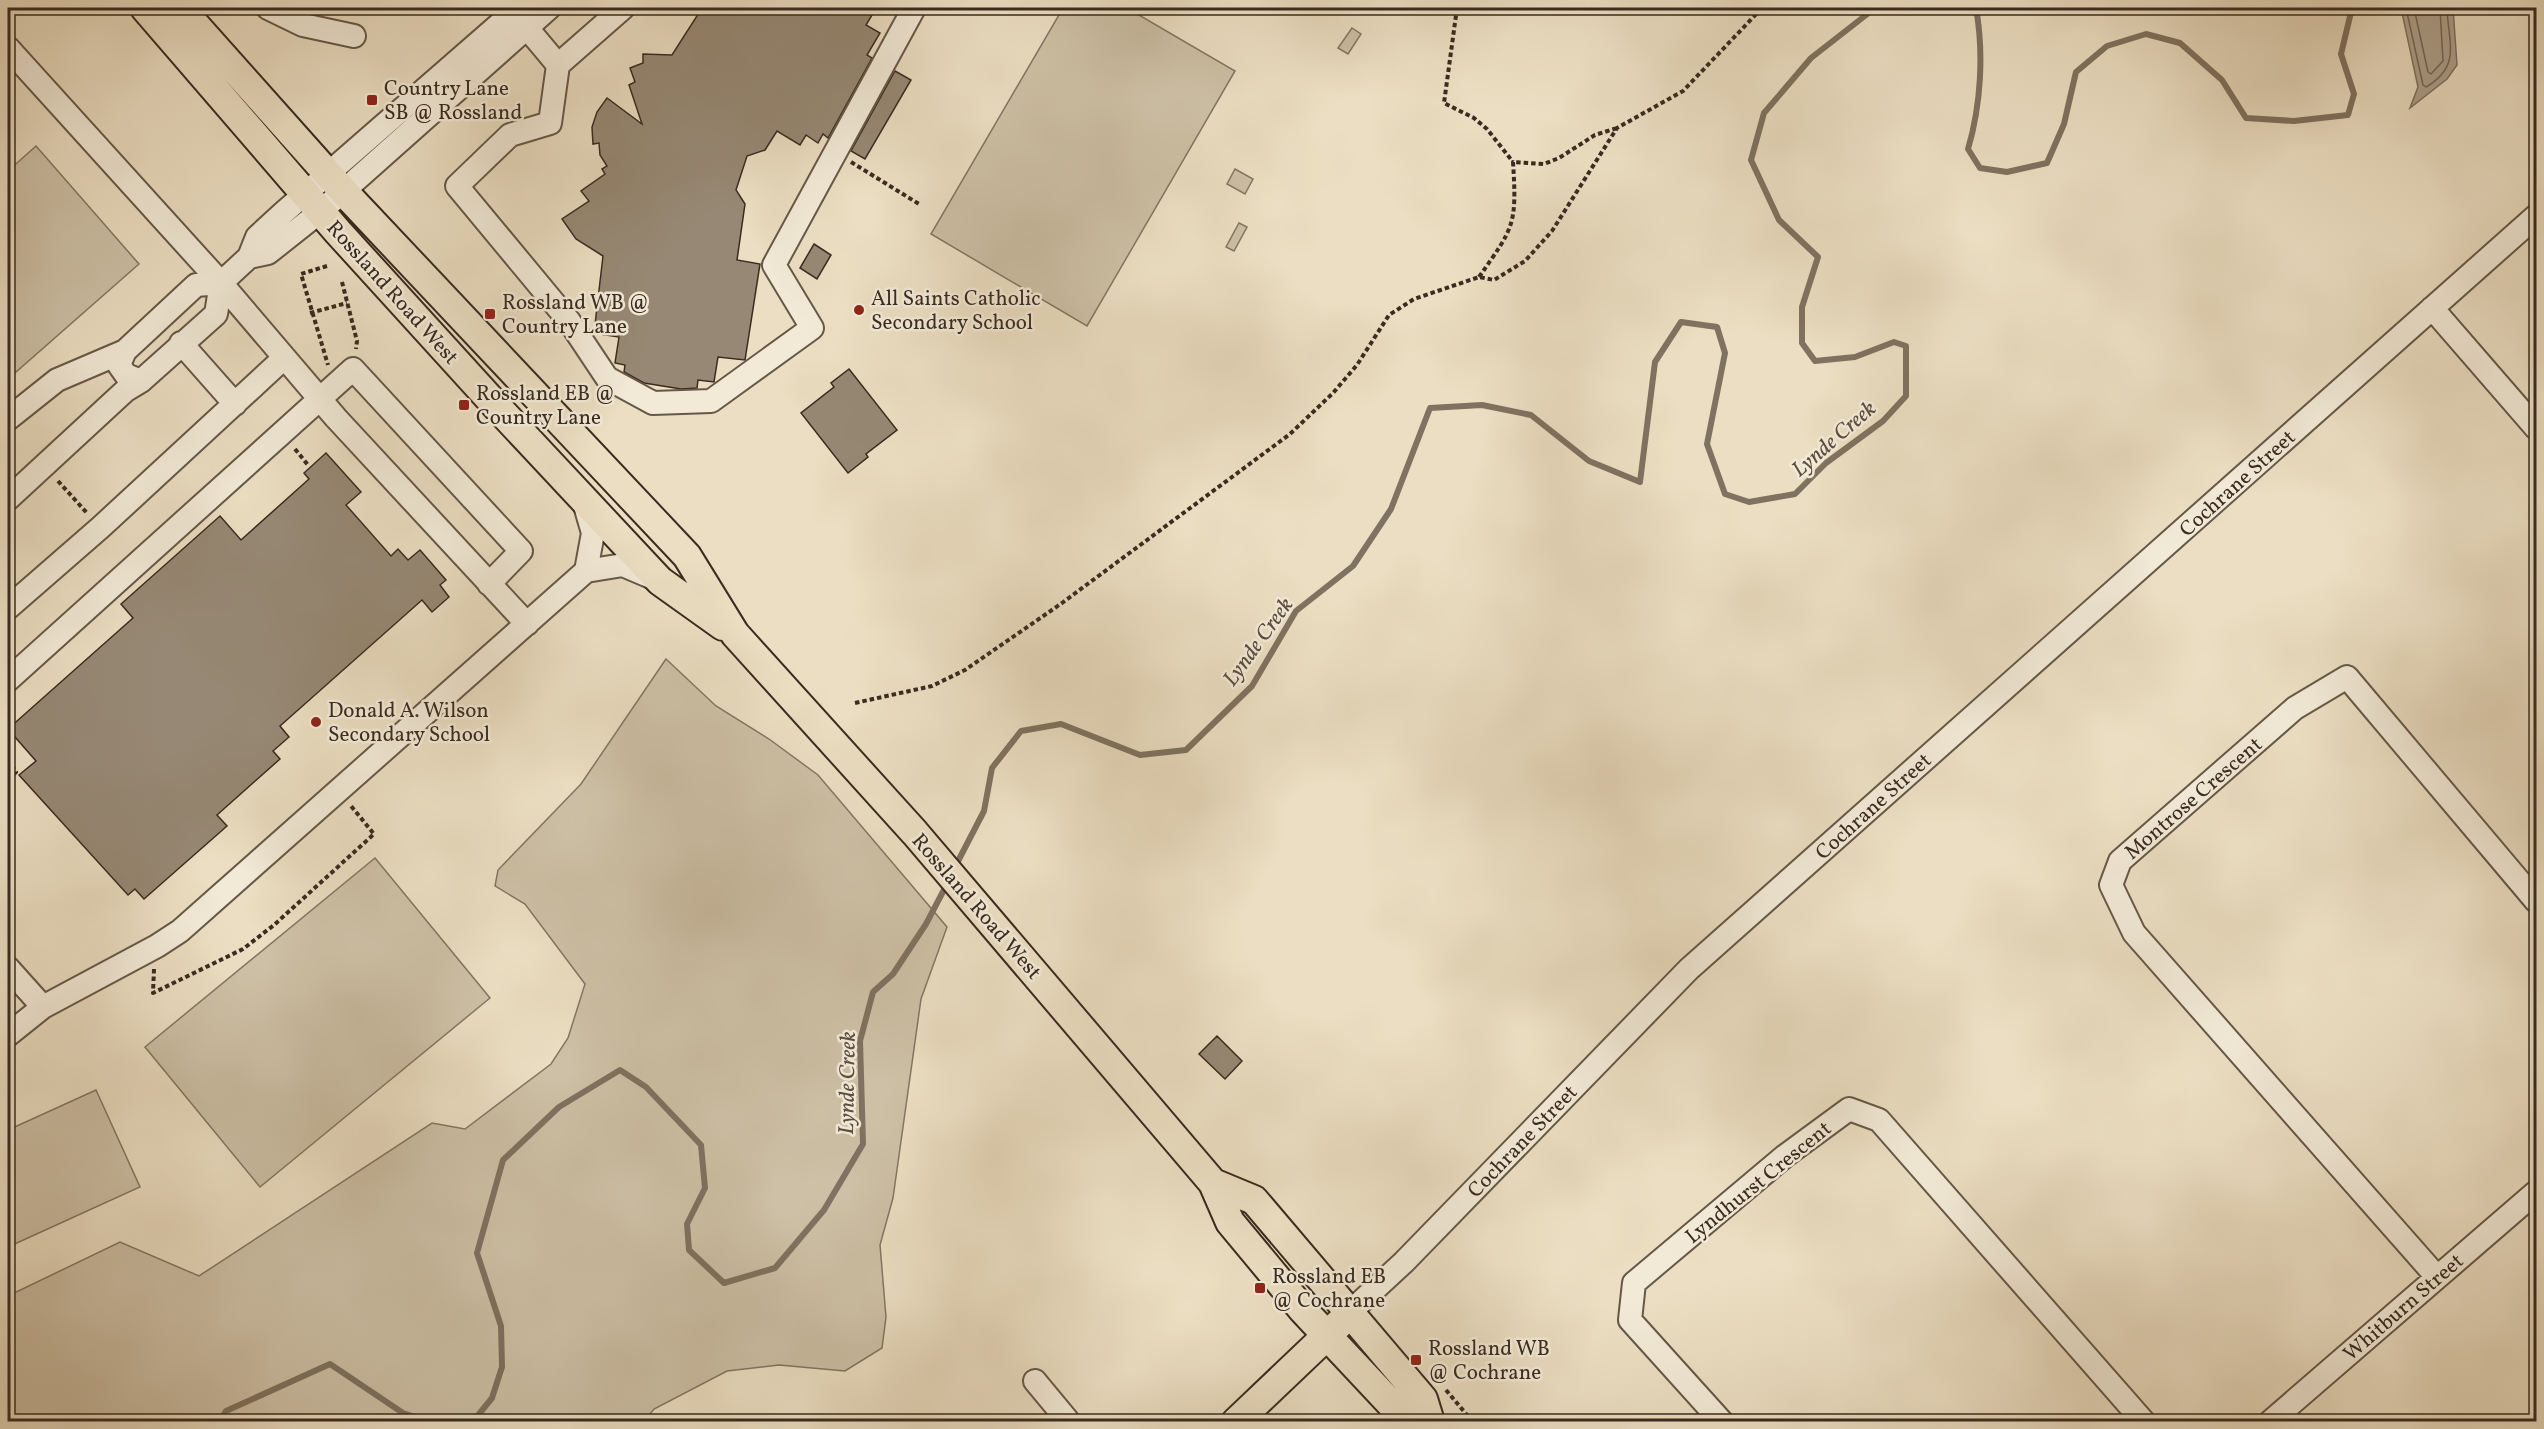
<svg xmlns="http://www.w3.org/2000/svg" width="2544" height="1429" viewBox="0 0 2544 1429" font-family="Vollkorn,serif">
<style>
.green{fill:#cdc0a6;stroke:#837663;stroke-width:1.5}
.water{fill:#aea18b;stroke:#7f7260;stroke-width:1.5}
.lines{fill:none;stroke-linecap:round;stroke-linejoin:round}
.shore{stroke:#746656;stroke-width:1.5}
.stream{stroke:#7f7260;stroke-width:6}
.building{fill:#968874;stroke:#392b20;stroke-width:1.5}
.minor-casing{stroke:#665848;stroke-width:26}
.major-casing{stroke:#392b20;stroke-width:32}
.path{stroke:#392b20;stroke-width:4;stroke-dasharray:4.5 3;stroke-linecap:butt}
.minor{stroke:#f2ead7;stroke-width:22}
.major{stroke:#ebdec2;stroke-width:28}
.poi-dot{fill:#8f2418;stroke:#f2ead7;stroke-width:2}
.labels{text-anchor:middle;stroke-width:5;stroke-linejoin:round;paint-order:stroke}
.poi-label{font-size:21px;fill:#392b20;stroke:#f2ead7;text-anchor:start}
.street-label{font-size:21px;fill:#392b20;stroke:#f2ead7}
.water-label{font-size:22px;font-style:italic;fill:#5c4e40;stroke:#f2ead7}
</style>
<rect width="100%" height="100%" fill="#ebdec2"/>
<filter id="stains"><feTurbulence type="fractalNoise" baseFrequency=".00333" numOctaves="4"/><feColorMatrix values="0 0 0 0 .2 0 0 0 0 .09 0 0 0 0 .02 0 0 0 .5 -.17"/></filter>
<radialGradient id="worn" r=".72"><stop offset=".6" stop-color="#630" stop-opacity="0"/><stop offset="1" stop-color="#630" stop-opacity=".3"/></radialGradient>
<path class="green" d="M1063,8h64l108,63 -148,255 -156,-92z
M1352,28l9,6 -13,20 -10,-6z
M36,146l103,118 -131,115v-208z
M1235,169l18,10 -8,15 -18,-10z
M1239,223l8,4 -13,24 -8,-4z
M666,659l50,47 53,33 49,36 129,152 -26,72 -28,199 -13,47 6,72 -4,31 -37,23 -66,-6 -52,6 -73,38 -10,12h-636v-125l112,-54 79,34 233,-153 33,6 86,-65 17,-26 17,-54 -60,-80 -30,-18 3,-16 83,-86z
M375,858l115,140 -230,189 -115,-140z
M96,1090l44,97 -132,60v-117z"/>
<path class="water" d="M2401,8h52l4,57 -10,14 -37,29 8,-21z"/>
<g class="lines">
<path class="shore" d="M2406,8l17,77 3,2c36,-21 22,-45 21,-79
M2414,8l14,64 3,2 12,-13 -3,-53"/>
<path class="stream" d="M1976,8c8,45 5,97 -8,141l12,19 27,4 40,-9 17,-39 12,-52 31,-26 39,-12 34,9 42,37 24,38 48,3 54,-6 6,-21 -13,-40 11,-46
M955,867l29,-56 8,-43 29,-37 40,-7 79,31 46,-5 66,-64 44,-75 57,-45 38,-57 39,-101 52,-3 49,10 58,46 51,21 15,-120 26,-40 36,5 8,26 -18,91 18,50 24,8 46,-8 31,-31 57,-42 23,-25v-50l-12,-4 -39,15 -40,4 -13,-18v-36l16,-50 -39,-37 -28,-60 13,-47 47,-55 64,-50
M219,1422l7,-11 104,-47 73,49 27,9
M466,1422l9,-3 17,-21 10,-31 -1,-41 -24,-73 26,-93 56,-53 61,-37 26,17 55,58 4,43 -18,36 2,26 35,33 51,-15 49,-58 39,-66 -3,-103 13,-49 20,-18 33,-50 21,-40"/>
</g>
<path class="building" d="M702,8h158l12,7 -6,10 14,8 -13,22 5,3 -44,80 -5,-4 -5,9 -12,-8 -6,10 -23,-14 -12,19 -18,6 -11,34 9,14 -8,56 23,4 -15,96 -27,-3 -4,25 -16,-2 -1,8 -16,1 -37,-6 -20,-11 1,-7 -10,-2 4,-26 -25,-4 9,-77 -27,-17 -14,-20 27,-18 -8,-10 24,-17 -3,-5 5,-3 -7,-11 -1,-12 -6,1 -1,-17 5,-15 10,-14 35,26 -13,-39 6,-3 -5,-14 13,-5v-9l29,1z
M895,71l16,9 -46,79 -14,-8z
M814,244l17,11 -14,24 -17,-11z
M849,369l48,61 -31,24 2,3 -20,16 -47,-60 33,-26 -3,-4z
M326,453l35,39 -15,13 45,51 7,-7 10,11 12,-10 26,30 -6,5 9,12 -17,15 -10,-12 -142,126 9,11 -16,14 7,8 -63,56 10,11 -83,73 -9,-10 -7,6 -109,-120 17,-14 -28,-32 125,-111 -12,-14 99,-88 21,24 68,-61 -5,-6z
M1217,1036l25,25 -17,18 -26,-25z"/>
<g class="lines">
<g class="minor-casing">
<path id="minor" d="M268,8l35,17 51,11
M527,28l31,37 65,-57
M8,48l213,235 115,135 191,206
M558,65l-8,58 -40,12 -53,51 112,135 38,57 46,25 58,-2 101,-73 -38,-63 140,-257
M249,257l19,-4 53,-42 228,-203
M221,283l-5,31 -75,67 -15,-6 -7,-10 6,-14 71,-66 25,-2 28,-26 8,-20 26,-24 235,-205
M2432,308l104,120
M181,343l54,61
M8,419l49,-39 68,-29
M8,499l118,-109 15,-9
M584,502l9,31 -7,38
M8,608l93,-81 183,-169
M8,680l345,-311 168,182 -32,33
M8,968l35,39 114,-61 23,-15 406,-360 37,-6 33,14
M8,1035l35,-28
M2437,1277l-303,-344 -23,-48 9,-24 175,-153 52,-31 189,224
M1350,1312l54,-50 285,-293 847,-753
M1035,1381l34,41
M1722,1422l-92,-102 4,-37 151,-127 64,-47 30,11 265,302
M2270,1422l266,-230"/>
</g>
<g class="major-casing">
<path id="major" d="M145,8l193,224 162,178 160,171 63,45
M180,8l164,184 343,364 48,78 180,199 298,350 17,39 73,88 105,112
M1213,1183l41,17 169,199 7,23
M1236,1422l105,-100"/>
</g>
<path class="path" d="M1457,8l-13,95 30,15 13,11 26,33
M851,162l68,42
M327,266l-26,8 27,91
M1479,277c35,-50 38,-52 34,-115l31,2 15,-6 36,-23 22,-7
M342,282l15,59 -1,8
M310,313l37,-10
M295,449l13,16
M58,481l29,32
M855,703l77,-17 33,-16 97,-67 228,-169 43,-41 24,-28 32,-50 25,-16 65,-22 15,3 31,-19 27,-30 65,-103 66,-37 79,-83
M8,759l8,13 -8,8
M154,969l-1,24 90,-44 31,-24 100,-91 -23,-28
M1446,1390l27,32"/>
<use href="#minor" class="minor"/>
<use href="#major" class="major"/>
</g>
<g class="poi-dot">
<rect x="366" y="94" width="12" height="12" rx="3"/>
<circle cx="859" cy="310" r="6"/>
<rect x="484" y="308" width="12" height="12" rx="3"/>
<rect x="458" y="399" width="12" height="12" rx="3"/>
<circle cx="316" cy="722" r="6"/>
<rect x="1254" y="1282" width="12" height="12" rx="3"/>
<rect x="1410" y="1354" width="12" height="12" rx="3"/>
</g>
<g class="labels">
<g class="poi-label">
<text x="384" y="95">Country Lane<tspan x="384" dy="24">SB @ Rossland</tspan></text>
<text x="871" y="305">All Saints Catholic<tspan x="871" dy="24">Secondary School</tspan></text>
<text x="502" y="309">Rossland WB @<tspan x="502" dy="24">Country Lane</tspan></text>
<text x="476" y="400">Rossland EB @<tspan x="476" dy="24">Country Lane</tspan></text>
<text x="328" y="717">Donald A. Wilson<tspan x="328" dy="24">Secondary School</tspan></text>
<text x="1272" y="1283">Rossland EB<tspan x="1272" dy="24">@ Cochrane</tspan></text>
<text x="1428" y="1355">Rossland WB<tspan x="1428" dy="24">@ Cochrane</tspan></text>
</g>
<g class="street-label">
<text transform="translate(393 292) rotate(48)" y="7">Rossland Road West</text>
<text transform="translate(2237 483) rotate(-42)" y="7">Cochrane Street</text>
<text transform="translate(2193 798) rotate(-41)" y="7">Montrose Crescent</text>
<text transform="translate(1873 806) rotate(-42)" y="7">Cochrane Street</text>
<text transform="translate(977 906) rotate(49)" y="7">Rossland Road West</text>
<text transform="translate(1522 1141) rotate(-46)" y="7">Cochrane Street</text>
<text transform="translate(1758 1182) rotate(-39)" y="7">Lyndhurst Crescent</text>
<text transform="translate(2403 1307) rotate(-41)" y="7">Whitburn Street</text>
</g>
<g class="water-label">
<text transform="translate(1833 438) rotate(-41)" y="8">Lynde Creek</text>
<text transform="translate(1257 641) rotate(-54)" y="8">Lynde Creek</text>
<text transform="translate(846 1083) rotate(-89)" y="8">Lynde Creek</text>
</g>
</g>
<rect width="2544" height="1429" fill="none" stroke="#ebdec2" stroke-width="30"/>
<rect x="9" y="9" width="2526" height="1411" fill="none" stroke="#392b20" stroke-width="3"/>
<rect x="15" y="15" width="2514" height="1399" fill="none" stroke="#392b20" stroke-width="1.5"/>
<rect width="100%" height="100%" filter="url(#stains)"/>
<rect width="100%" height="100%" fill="url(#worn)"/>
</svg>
